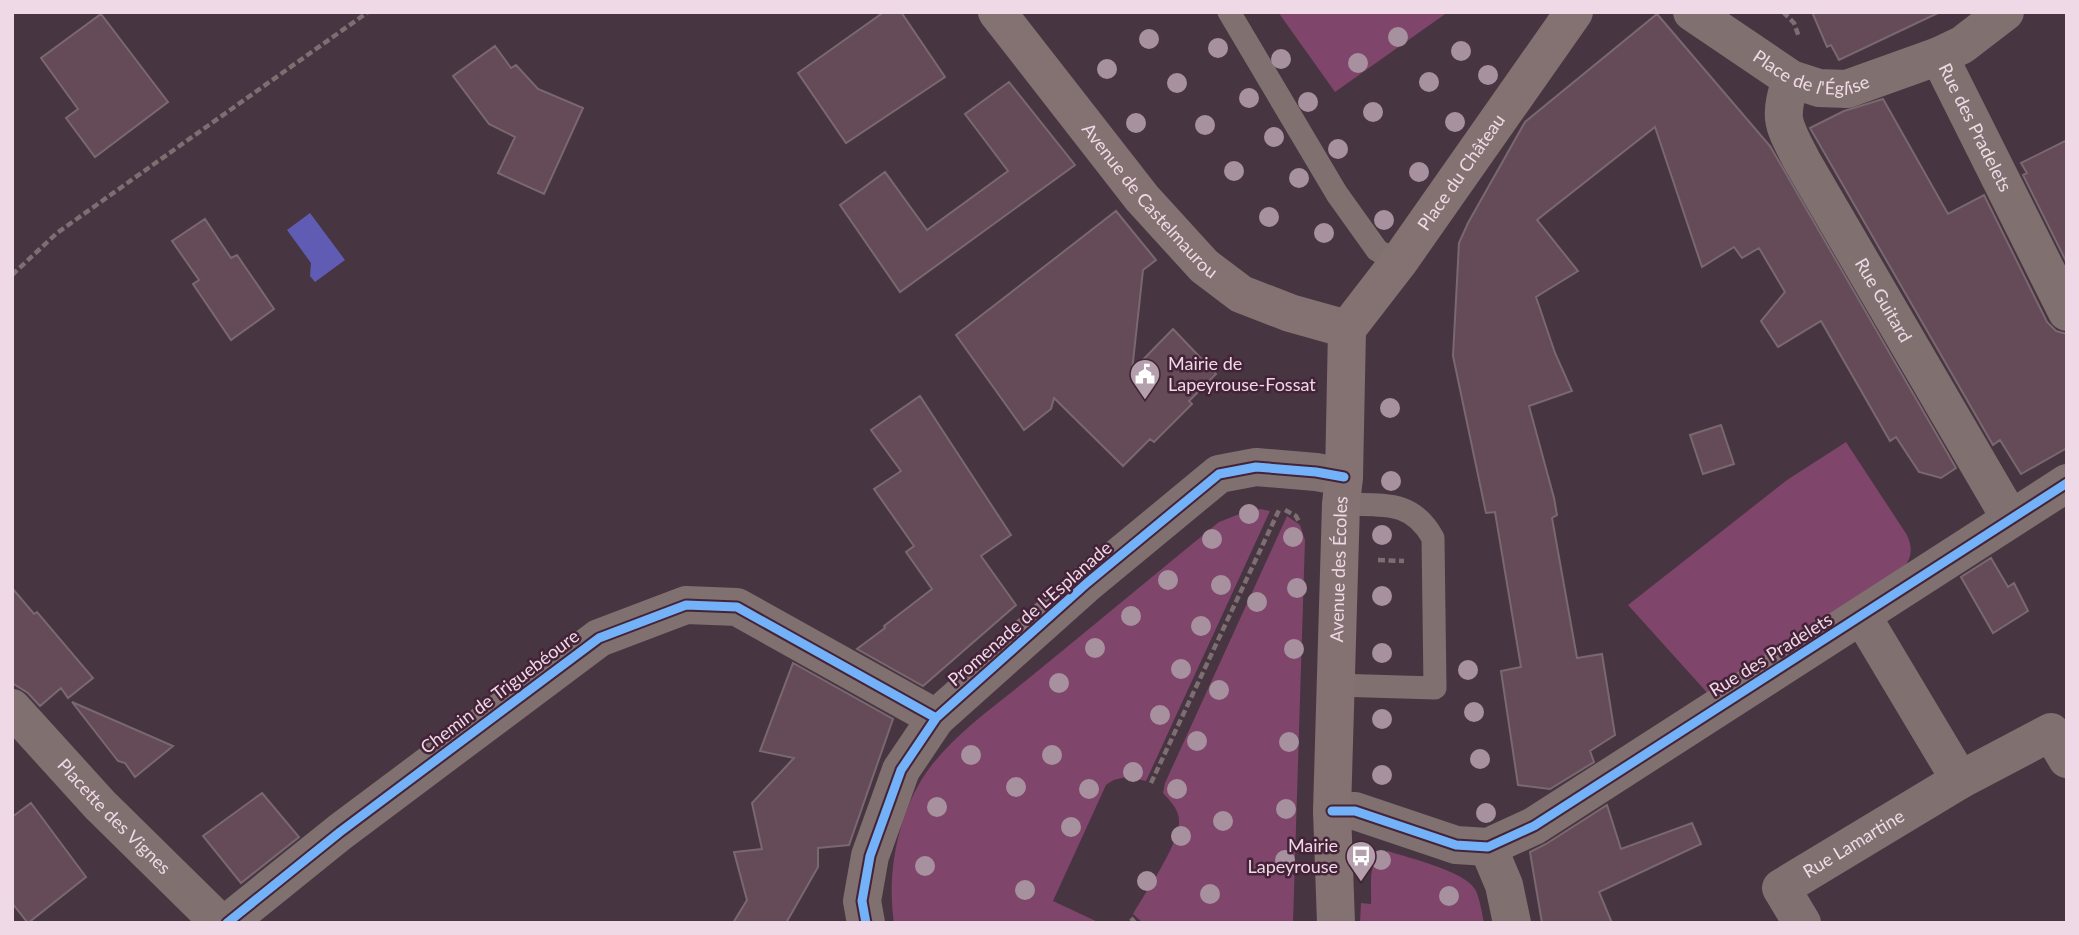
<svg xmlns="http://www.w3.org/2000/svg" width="2079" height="935" viewBox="0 0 2079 935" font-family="Lato,sans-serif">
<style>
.green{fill:#7f456b}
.water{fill:#605cb3}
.building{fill:#654a57;stroke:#7a6870;stroke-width:2}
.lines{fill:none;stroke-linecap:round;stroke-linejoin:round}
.path{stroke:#7d6e71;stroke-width:4.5;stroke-dasharray:7 3.5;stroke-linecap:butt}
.lane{stroke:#80706f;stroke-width:23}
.street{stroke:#80706f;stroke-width:38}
.secondary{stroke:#847171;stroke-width:38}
.cycleway-casing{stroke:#442338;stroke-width:13}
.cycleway{stroke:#73b2f8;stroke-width:9}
.tree{fill:#a7919e}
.labels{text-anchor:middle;stroke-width:5;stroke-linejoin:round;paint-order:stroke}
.street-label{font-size:18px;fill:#efd9e6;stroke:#442338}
.poi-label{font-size:18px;fill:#efd9e6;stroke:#442338;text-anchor:start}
</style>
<rect width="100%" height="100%" fill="#473541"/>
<path class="green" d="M1278,12h170l-113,80z
M1846,442l61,93c7,16 4,24 -7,38l-189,124 -83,-92 159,-125z
M1260,509l10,2 -124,270c-15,-4 -28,-6 -40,4l-53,116 47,22h-206c-8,-51 5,-116 37,-157 28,-36 68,-63 103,-92 62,-51 123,-101 185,-152l23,-9z
M1287,516l13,9 5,15 -12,383h-150l-10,-9c12,-21 47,-71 46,-93 0,-12 -9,-20 -16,-28l2,-10z
M1388,851c20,7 79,20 88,40 4,9 6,22 8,32h-124l1,-20 10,1c1,-21 -5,-44 17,-53z"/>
<path class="water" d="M310,213l35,47 -30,22 -5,-6 1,-13 -24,-33z"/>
<path class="building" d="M884,12h17l44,65 -99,66 -48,-70z
M1812,12h128l-101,48 -8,-15 -4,2z
M101,14l67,88 -73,55 -29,-39 12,-9 -37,-51z
M1657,14l113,132 186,322 -15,10 -22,-6 -23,-35 -6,4 -69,-120 -43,26 -17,-26 24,-29 -26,-44 -17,10 -8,-11 -32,20 -47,-140 -118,93 41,51 -42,26 19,56 17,38 -43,15 25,92 3,17 -5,3 25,140 25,-4 13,81 -25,16 4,11 -44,27 -32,-4 -17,-114 20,-4 -26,-155 -9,1 -33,-157 6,-113 9,-20 57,-101z
M495,46l16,22 5,-3 22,24 45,19 -39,86 -46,-21 17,-36 -26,-13 -36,-48z
M1009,82l66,83 -175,127 -60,-87 45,-33 42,58 81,-59 -43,-57z
M1883,99l65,115 36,-19 63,127 9,9 11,3v114l-46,26 -21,-34 -7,5 -183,-317 34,-17z
M2067,140v123l-44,-88 4,-2 -6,-10z
M1116,211l40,49 -13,10 -11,101 41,-42 43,45 -27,27 3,3 -38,38 -4,-3 -27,27 -69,-68 -3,11 -27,21 -68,-95z
M205,219l26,39 6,-3 37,54 -43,31 -38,-56 6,-4 -27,-39z
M920,396l91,139 -30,21 35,49 -93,81 -66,-37 28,-21 -1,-2 48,-37 -26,-37 8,-6 -40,-57 27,-18 -30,-41z
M1721,425l13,39 -31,10 -13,-39z
M1991,558l17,29 6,-4 14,28 -35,22 -32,-56z
M12,588l22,26 3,-2 56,66 -25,20 -7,-10 -21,18 -12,-13 -16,-10z
M793,663l100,56 -44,126 -31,3v19l-32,56h-53l14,-23 -13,-48 28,-3 -10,-46 42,-45 -34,-7z
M72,702l101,44 -38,31 -10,-14 -7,-2z
M262,793l37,44 -58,46 -38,-47z
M31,803l55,74 -58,46 -16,-20v-86z
M1607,805l14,44 71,-26 9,21 -102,48 13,31h-70l-12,-71 16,-8z"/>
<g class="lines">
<path class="path" d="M1783,12l11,11 5,14
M12,275l45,-42 311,-221
M1285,510l11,6 3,6
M1378,560l26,1
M1151,783l129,-275
M1131,918l4,5"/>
<path class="lane" d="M1229,12l108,182 40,56 21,13
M1335,685l100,3 -2,-150c-22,-40 -52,-32 -92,-34"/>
<g class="street">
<path id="s1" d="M1692,12l99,67 28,9 28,1 92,-33 23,-11 43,-33"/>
<path id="s2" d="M1939,56l128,256"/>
<path id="s3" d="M1791,79c-13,41 -8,45 11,82l208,357"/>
<path d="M1862,616l98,164"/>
<path id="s4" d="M12,708l88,97 120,118"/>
<path d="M1332,811h23l101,34 32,2 46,-21 533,-343"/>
<path d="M1488,847l16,38 8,38"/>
<path d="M227,923l113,-91 259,-194 87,-33 51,2 199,111"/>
<path d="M866,923l-4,-22 8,-45 31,-86 35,-52 151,-135 132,-109 37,-7 60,5 28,5"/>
<path id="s5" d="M1802,923l-21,-35 179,-108 91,-48 16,27"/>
</g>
<g class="secondary">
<path id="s6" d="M997,12l145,186 62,68 37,28 49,19 57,16"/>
<path id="s7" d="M1347,329l51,-66 176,-251"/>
<path id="s8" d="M1336,923l-4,-112 9,-307 3,-27 3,-148"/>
</g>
<g class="cycleway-casing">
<path id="cycleway" d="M1332,811h23l101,34 32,2 46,-21 533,-343
M227,923l113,-91 259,-194 87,-33 51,2 199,111
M866,923l-4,-22 8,-45 31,-86 35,-52 151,-135 132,-109 37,-7 60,5 28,5"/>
</g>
<use href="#cycleway" class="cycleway"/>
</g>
<g class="tree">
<circle cx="1398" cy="37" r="10"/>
<circle cx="1149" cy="39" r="10"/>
<circle cx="1218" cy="48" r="10"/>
<circle cx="1461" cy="51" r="10"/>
<circle cx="1281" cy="59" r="10"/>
<circle cx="1358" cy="63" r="10"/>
<circle cx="1107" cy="69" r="10"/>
<circle cx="1488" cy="75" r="10"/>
<circle cx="1429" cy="82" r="10"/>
<circle cx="1177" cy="83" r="10"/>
<circle cx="1249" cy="98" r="10"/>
<circle cx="1308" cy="102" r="10"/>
<circle cx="1373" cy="112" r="10"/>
<circle cx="1455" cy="122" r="10"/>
<circle cx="1136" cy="123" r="10"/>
<circle cx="1205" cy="125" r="10"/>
<circle cx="1274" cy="137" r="10"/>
<circle cx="1338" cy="149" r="10"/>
<circle cx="1234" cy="171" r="10"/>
<circle cx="1419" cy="172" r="10"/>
<circle cx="1299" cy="178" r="10"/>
<circle cx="1269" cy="217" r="10"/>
<circle cx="1384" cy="220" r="10"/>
<circle cx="1324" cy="233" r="10"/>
<circle cx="1390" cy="408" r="10"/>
<circle cx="1391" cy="481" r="10"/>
<circle cx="1249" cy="514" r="10"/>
<circle cx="1382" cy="535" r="10"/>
<circle cx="1293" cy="537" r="10"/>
<circle cx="1212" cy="539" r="10"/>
<circle cx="1168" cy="580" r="10"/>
<circle cx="1221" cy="585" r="10"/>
<circle cx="1297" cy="588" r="10"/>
<circle cx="1382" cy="596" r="10"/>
<circle cx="1257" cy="602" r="10"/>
<circle cx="1131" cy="616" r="10"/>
<circle cx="1201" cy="626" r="10"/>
<circle cx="1095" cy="648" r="10"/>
<circle cx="1294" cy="649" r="10"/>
<circle cx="1382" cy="653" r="10"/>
<circle cx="1181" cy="669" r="10"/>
<circle cx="1468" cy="670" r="10"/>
<circle cx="1059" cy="683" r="10"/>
<circle cx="1219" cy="690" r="10"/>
<circle cx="1474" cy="712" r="10"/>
<circle cx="1160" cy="715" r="10"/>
<circle cx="1382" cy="719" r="10"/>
<circle cx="1197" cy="741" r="10"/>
<circle cx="1289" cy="742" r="10"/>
<circle cx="971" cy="755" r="10"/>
<circle cx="1052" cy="755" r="10"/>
<circle cx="1480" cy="759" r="10"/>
<circle cx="1133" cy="772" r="10"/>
<circle cx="1382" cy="775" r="10"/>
<circle cx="1016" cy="787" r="10"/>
<circle cx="1089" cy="789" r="10"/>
<circle cx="1177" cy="789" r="10"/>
<circle cx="937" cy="807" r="10"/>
<circle cx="1286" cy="809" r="10"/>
<circle cx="1486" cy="813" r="10"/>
<circle cx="1223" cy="821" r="10"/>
<circle cx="1071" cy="827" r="10"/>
<circle cx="1181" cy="836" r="10"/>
<circle cx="1285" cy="860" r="10"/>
<circle cx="1381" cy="860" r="10"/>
<circle cx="925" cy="866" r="10"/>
<circle cx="1147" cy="881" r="10"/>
<circle cx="1025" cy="890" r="10"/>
<circle cx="1210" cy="894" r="10"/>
<circle cx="1449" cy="896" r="10"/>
</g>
<defs>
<g id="civic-pin" transform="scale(1.575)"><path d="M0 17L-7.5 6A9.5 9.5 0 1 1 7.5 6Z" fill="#b4a0ac" stroke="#442338"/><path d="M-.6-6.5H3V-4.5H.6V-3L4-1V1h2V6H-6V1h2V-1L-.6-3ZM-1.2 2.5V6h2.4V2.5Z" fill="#fff"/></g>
<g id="bus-pin" transform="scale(1.575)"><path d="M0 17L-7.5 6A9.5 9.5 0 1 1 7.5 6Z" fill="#b4a0ac" stroke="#442338"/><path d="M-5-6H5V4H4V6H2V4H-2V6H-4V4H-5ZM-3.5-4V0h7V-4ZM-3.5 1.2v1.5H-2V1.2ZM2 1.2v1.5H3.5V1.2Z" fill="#fff"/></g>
</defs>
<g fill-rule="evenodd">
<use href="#civic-pin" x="1145" y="374"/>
<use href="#bus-pin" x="1361" y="856"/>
</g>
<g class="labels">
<g class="street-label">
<text dy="6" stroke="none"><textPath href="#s1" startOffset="138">Place de l'Église</textPath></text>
<text dy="6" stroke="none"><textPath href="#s2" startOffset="80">Rue des Pradelets</textPath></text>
<text dy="6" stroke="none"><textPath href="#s7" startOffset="194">Place du Château</textPath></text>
<text dy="6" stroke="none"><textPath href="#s6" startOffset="243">Avenue de Castelmaurou</textPath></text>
<text dy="6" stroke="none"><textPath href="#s3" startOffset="248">Rue Guitard</textPath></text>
<text dy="6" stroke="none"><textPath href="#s8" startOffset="354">Avenue des Écoles</textPath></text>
<text transform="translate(1030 614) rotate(-41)" y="6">Promenade de L'Esplanade</text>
<text transform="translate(1771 655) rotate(-32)" y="6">Rue des Pradelets</text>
<text transform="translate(500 692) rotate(-37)" y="6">Chemin de Triguebéoure</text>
<text dy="6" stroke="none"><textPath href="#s4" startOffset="149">Placette des Vignes</textPath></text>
<text dy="6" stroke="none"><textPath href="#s5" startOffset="126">Rue Lamartine</textPath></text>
</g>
<g class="poi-label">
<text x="1168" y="370">Mairie de<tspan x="1168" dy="21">Lapeyrouse-Fossat</tspan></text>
<text x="1338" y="852" text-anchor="end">Mairie<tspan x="1338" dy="21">Lapeyrouse</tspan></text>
</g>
</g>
<rect width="2079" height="935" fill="none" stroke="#efd9e6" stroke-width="28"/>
</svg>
